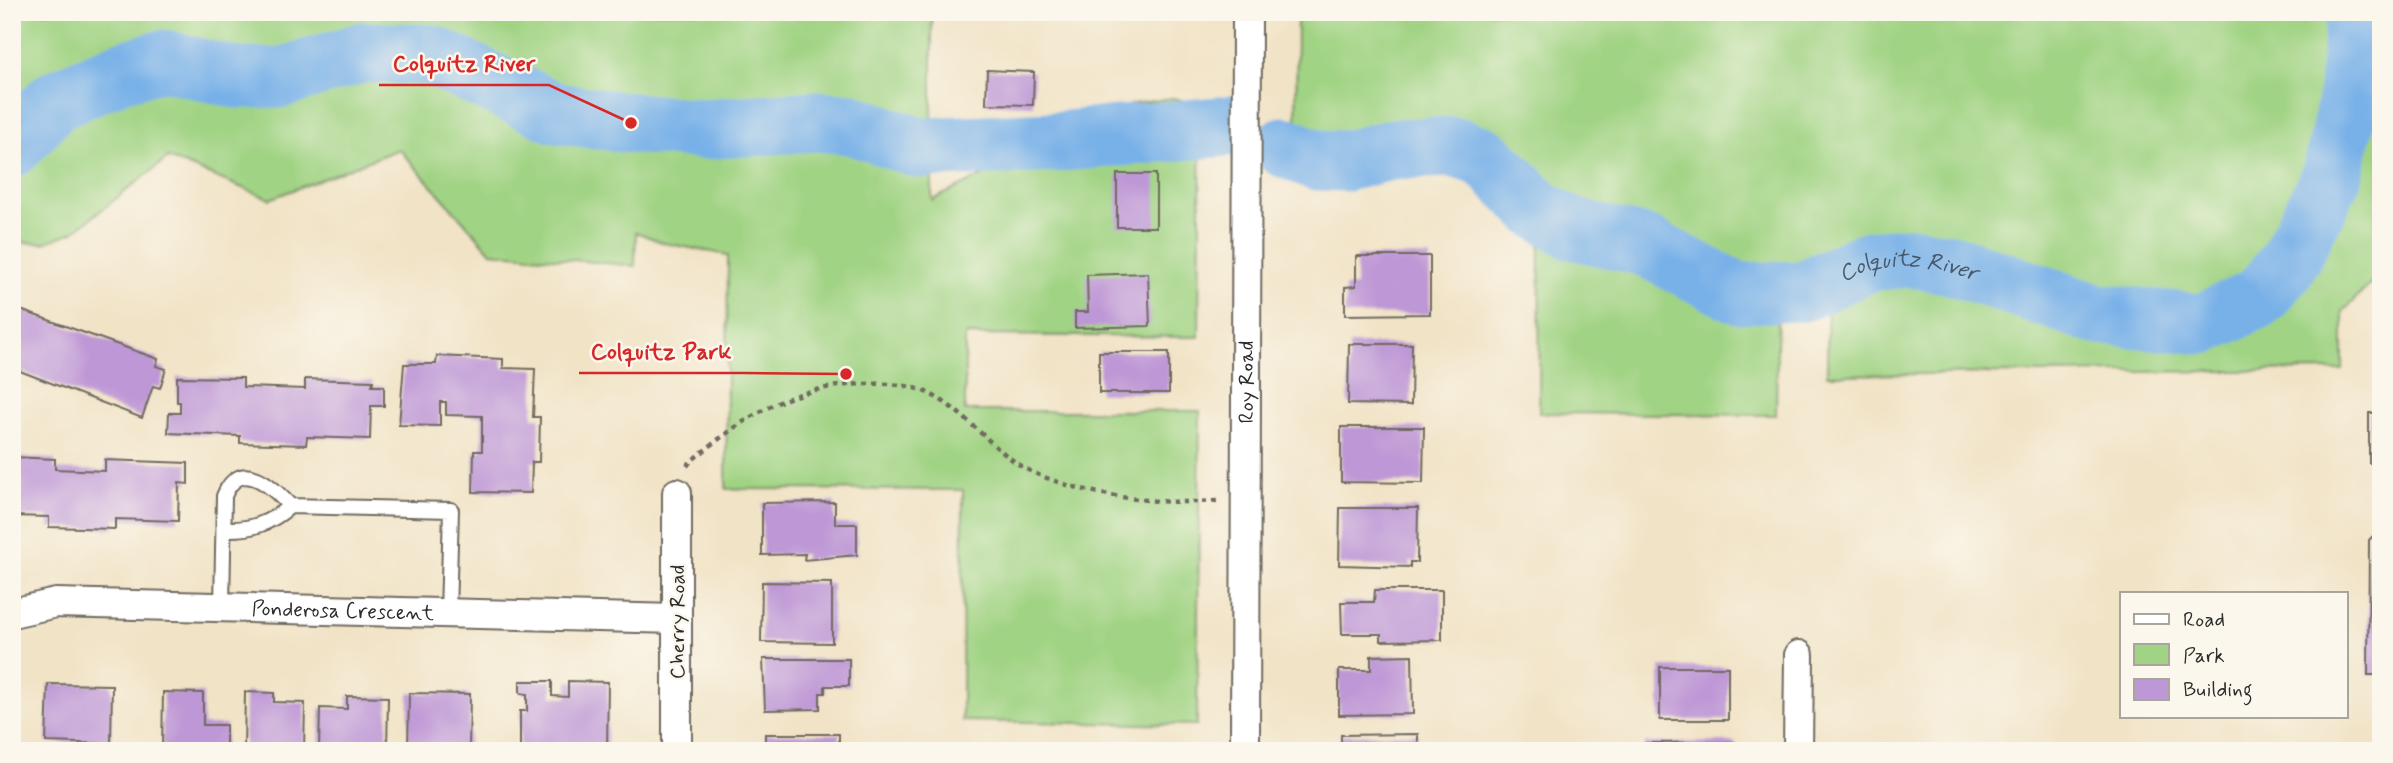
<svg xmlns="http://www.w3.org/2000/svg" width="2393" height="763" viewBox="0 0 2393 763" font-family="Mynerve,sans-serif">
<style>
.green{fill:#a0d383;stroke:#667f57;stroke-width:2}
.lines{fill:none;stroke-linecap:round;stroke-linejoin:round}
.river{stroke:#78b1e8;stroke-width:61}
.building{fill:#be97d6}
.service-casing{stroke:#706b61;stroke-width:18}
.minor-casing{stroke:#706b61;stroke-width:32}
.path{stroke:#706b61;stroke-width:4.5;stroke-dasharray:5 5;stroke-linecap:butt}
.service{stroke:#fff;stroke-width:14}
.minor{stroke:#fff;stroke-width:28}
.labels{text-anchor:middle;stroke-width:5;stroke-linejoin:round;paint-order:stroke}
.street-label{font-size:21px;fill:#2b2b2b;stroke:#fbf7ec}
.water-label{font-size:23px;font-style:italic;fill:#465a6d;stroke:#fbf7ec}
.leader{fill:none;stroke:#d62828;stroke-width:2.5}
.callout-dot{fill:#d62828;stroke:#fbf7ec;stroke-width:2.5}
.callout-label{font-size:23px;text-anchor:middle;font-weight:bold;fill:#d62828;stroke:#fbf7ec;stroke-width:5;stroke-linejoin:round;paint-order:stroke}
</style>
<rect width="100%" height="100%" fill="#fbf7ec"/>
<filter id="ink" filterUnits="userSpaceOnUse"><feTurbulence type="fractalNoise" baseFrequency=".0143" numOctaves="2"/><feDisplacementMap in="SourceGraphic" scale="14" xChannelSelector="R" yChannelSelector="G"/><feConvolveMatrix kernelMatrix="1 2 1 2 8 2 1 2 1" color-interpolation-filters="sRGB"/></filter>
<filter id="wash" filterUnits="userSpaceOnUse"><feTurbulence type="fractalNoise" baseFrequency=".00686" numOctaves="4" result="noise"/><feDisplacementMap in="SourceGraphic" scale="28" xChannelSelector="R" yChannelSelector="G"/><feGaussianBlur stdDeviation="1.57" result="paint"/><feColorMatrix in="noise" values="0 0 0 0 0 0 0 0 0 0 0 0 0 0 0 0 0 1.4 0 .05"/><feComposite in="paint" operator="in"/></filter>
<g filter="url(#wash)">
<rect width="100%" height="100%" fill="#f1e3c6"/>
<path class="green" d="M12,12h920v188l201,-96 40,-6 28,7 -2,232 -234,-2v76h235l-3,314 -235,-4 1,-231 -237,-1 2,-234 -64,-12 -28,-11 -1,34 -144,-14 -92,-103 -129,50 -102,-41 -95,74 -29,11 -32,-1z
M1297,12h1084v262l-38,37v59l-516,5 1,-98 -18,10 -32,2 -2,126 -237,-2 1,-177c-37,-5 -33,-63 -66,-78 -35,-15 -73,20 -109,18 -20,-1 -52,-29 -69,-40z"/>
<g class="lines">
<g class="river">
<path d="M12,147l42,-46 66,-29 44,-12 72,18h45l83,-26 67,3 125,58 75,10 73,6 112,-8 35,3 68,24 135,-6 175,-16"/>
<path id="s1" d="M1284,147l32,13 30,1 48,-12 61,-2 30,10 53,52 35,20 72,17 93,47 65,-2 66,-30 41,-4 41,7 145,50 107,10 56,-26 27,-33 32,-61 15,-32 14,-66 10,-94"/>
</g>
</g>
<g id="blocks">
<path class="building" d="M954,12h49v5l-49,-2z
M987,70l47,2 -1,33 -47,-1z
M1117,174h39v53h-39z
M1356,256h74v58l-85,1v-28l11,-1z
M1148,273l2,53 -75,2v-16h13l-1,-37z
M12,307l146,52 -2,7 10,3 -6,19 -7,-2 -11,32 -130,-50z
M1349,344h63l-1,61 -63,-1z
M1099,352h70v41h-70z
M437,356l66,3v9l32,1 -2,48h7l-1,45h-7l-1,31 -58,-1 1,-41h8v-35l-36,-1v-13h-6v24l-41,-1 5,-61h32z
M177,377l66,1v9l62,2v-10l68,2 -1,5h12v20h-13l-1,33 -63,-2 -1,8 -66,-2v-7l-72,-3 1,-20h11v-11h-3z
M2377,394h4v88h-4l-1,-19h-7v-50h8z
M1341,427h83l-1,56 -82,-1z
M12,457l43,2v10l50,2v-11l83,3v21l-9,-1 -1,38 -63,-2v10l-66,-2v-10l-37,-1z
M835,502v22h22v31l-53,5 1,-6 -43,1v-52z
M1340,508h78l-1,54h-7v5l-71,-2z
M2381,528v147h-13l1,-135z
M762,582l70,1v60l-71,-1z
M1375,590h67v50l-61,1v-7h-39l-1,-32h33z
M1412,655l1,59 -74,1v-45h32v-14z
M763,659h86v27h-24v7h-5v16l-55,1z
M1660,667h68v53h-68z
M520,681h32v15l16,1v-16l40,1 -1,69h-87v-40h7v-17l-7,-1z
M48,684l64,1 -1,59 -65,-2z
M163,692l40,1v32h23v26h-64z
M245,692l29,1v9l31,1 -1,48h-60z
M409,693l61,1 -1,57h-61z
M347,696l41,1 -1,54h-68l1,-43 27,1z
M765,734h74v17h-74z
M1418,734v17h-77v-16z
M1735,742v9h-90v-8z"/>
</g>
</g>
<g filter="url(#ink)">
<use href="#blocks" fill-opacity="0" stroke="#706b61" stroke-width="2"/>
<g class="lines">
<g class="service-casing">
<path id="service" d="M224,529c28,1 45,-5 66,-23l161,4 -3,103
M222,607l2,-111c16,-40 48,-10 66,10"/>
</g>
<g class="minor-casing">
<g id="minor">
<path d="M677,493v258"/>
<path id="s2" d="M12,613l44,-10 621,16"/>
<path id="s3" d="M1245,751l2,-739"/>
<path d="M1798,751l1,-96"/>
</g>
</g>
<path class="path" d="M687,466c7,-9 19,-16 28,-24 50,-38 88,-56 150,-58 20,-1 45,0 63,9 42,20 67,64 111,82 54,22 120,30 178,26"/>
<use href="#service" class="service"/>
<use href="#minor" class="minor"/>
</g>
</g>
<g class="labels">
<g class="street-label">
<text dy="7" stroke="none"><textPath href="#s3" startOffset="369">Roy Road</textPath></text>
<text dy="7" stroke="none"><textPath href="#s2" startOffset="332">Ponderosa Crescent</textPath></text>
<text transform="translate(677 622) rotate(-90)" y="7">Cherry Road</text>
</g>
<g class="water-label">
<text dy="8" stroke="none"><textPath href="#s1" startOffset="676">Colquitz River</textPath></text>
</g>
</g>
<path class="leader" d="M631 123L549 85H379M846 374L744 373H579"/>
<g class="callout-dot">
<circle cx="631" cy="123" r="7"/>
<circle cx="846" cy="374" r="7"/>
</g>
<g class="callout-label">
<text x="464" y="71">Colquitz River</text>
<text x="661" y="359">Colquitz Park</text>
</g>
<rect width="2393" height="763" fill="none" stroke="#fbf7ec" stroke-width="42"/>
<rect x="2120" y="592" width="228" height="126" fill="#fbf7ec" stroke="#a8a59f" stroke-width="2"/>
<rect x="2134" y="614" width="35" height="10" fill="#ffffff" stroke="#a8a59f" stroke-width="2"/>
<text x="2183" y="626" font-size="21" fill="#2b2b2b">Road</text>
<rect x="2134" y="644" width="35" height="21" fill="#a0d383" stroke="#a8a59f" stroke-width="2"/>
<text x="2183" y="662" font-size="21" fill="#2b2b2b">Park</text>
<rect x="2134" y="679" width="35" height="21" fill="#be97d6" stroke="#a8a59f" stroke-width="2"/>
<text x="2183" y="696" font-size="21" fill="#2b2b2b">Building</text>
</svg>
